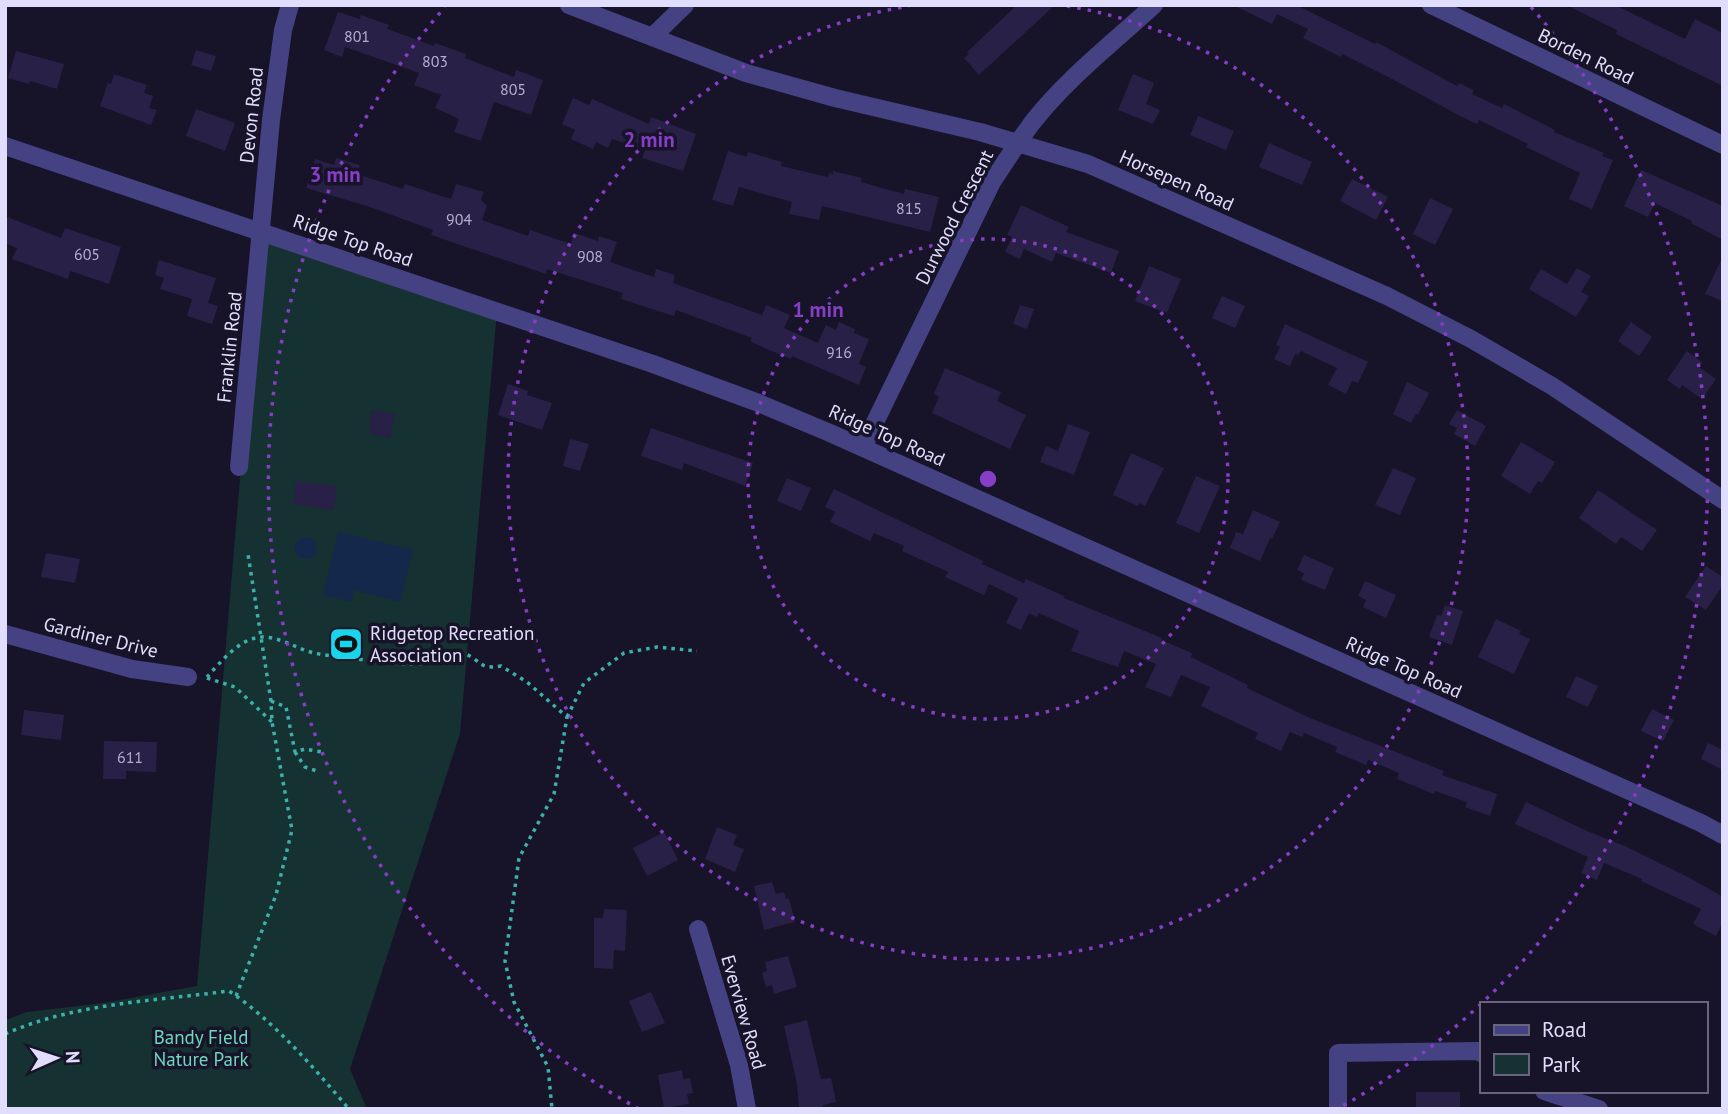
<svg xmlns="http://www.w3.org/2000/svg" width="1728" height="1114" viewBox="0 0 1728 1114" font-family="'PT Sans',sans-serif">
<style>
.green{fill:#163131}
.water{fill:#14284b}
.building{fill:#292047}
.lines{fill:none;stroke-linecap:round;stroke-linejoin:round}
.path{stroke:#3bb1ac;stroke-width:3.5;stroke-dasharray:3.5 5;stroke-linecap:butt}
.minor{stroke:#454283;stroke-width:18}
.ring{fill:none;stroke:#853ec5;stroke-width:3.5;stroke-dasharray:3.5 7}
.labels{text-anchor:middle;stroke-width:7;stroke-linejoin:round;paint-order:stroke}
.number-label{font-size:16px;fill:#b3aecf}
.street-label{font-size:19px;fill:#e1ddfc;stroke:#171328}
.poi-label{font-size:19px;fill:#e1ddfc;stroke:#171328;text-anchor:start}
.park-label{font-size:19px;fill:#6ed7be;stroke:#171328}
.centre{fill:#853ec5;stroke:#171328;stroke-width:3.5}
.ring-label{font-size:21px;text-anchor:middle;font-weight:bold;fill:#853ec5;stroke:#171328;stroke-width:7;stroke-linejoin:round;paint-order:stroke}
</style>
<rect width="100%" height="100%" fill="#171328"/>
<path class="green" d="M261,231l236,80 -37,423 -110,335 17,40h-362v-89l22,-8 76,-9 94,-17z"/>
<path class="water" d="M338,532l75,18 -13,52 -46,-12 -3,12 -28,-7z
M295 548a11 11 0 1 1 22 0a11 11 0 1 1-22 0Z"/>
<path class="building" d="M1017,5h38l-76,70 -15,-17 5,-4 -2,-2z
M1233,5h63l79,39 1,-2 81,44 2,-3 15,7 -2,4 30,14 2,-4 51,26 -1,2 50,21 -2,3 11,4 -21,49 -23,-10 11,-26 -54,-26 2,-3 -49,-24 -2,4 -17,-8 -66,-36 -52,-26 -1,3 -38,-19 5,-9 -31,-15 -5,10z
M1566,5h49l70,34 10,-20 28,14v53l-107,-52 1,-4z
M338,12l22,7 1,-4 28,10 -2,4 47,17 1,-3 31,11 -1,4 49,19 2,-7 27,10 -12,35 -37,-13 -13,39 -27,-9 5,-13 -24,-11 6,-13 -27,-10 5,-12 -74,-26 -3,10 -18,-7z
M196,50l20,6 -5,15 -20,-6z
M16,51l48,13 -7,25 -27,-8 -1,3 -21,-6z
M114,74l33,11 -3,8 9,3 -4,12 8,2 -6,15 -51,-19 8,-23 3,1z
M1133,74l21,9 -8,21 14,6 -7,14 -35,-14z
M573,98l16,7 3,-6 57,25 2,-7 45,17 -13,37 -41,-13 3,-8 -33,-11 -4,9 -12,-6 -3,7 -22,-10 4,-9 -13,-6z
M196,109l39,14 -10,28 -39,-15z
M1198,116l36,15 -8,19 -36,-15z
M1269,143l43,19 -10,23 -43,-18z
M728,151l19,6 1,-5 34,10 -1,4 47,11 1,-4 4,1v-3l29,7 -1,4 43,12 1,-5 34,8 -9,35 -108,-26 -3,14 -30,-6 3,-12 -53,-15 -6,19 -21,-6z
M336,158l24,7 -3,9 46,15 2,-5 46,15 5,-15 28,8 -3,8 6,6 -5,14 46,16 2,-6 41,14 3,-11 24,8 1,-5 18,6 -7,20 44,15 2,-8 19,6 -2,8 89,32 4,-10 24,10 -6,13 34,15 8,-18 10,5 3,-8 16,7 -1,4 15,6 -10,25 7,3 -7,18 -67,-29 -1,3 -29,-12 -12,-6 2,-3 -76,-28 -2,6 -53,-17 2,-6 -76,-24 -1,5 -115,-39 2,-5 -63,-23 -64,-19 9,-29 19,6z
M1641,170l82,36v34l-32,-17 1,-2 -37,-18 -7,14 -24,-11z
M1352,179l36,18 -12,23 -36,-19z
M1430,198l23,11 -18,36 -22,-11z
M1021,205l48,22 -3,5 53,19 -8,22 -55,-20 -4,9 -28,-13 -4,10 -15,-7 7,-15 -5,-2z
M5,216l56,22 4,-10 56,19 -12,37 -39,-13 -2,8 -56,-20 5,-11 -12,-5z
M1723,256v45l-18,-7z
M159,260l57,18 -8,25 10,3 -6,18 -25,-8 5,-17 -32,-10 4,-11 -9,-3z
M1149,266l32,13 -14,34 -32,-12z
M1577,268l14,8 -10,16 8,4 -13,21 -47,-28 12,-20 26,15z
M1222,296l23,10 -10,22 -23,-10z
M1020,305l14,4 -7,20 -14,-5z
M1631,322l21,15 -13,19 -21,-15z
M1285,324l83,38 -10,21 -6,-2 -6,13 -18,-9 9,-17 -36,-17 -3,4 -3,-1 -5,12 -16,-7 6,-12 -4,-2z
M1687,351l15,11 -3,5 17,12 -14,20 -20,-14 -2,4 -13,-9z
M945,368l56,24 -4,9 29,14 -16,34 -78,-36 7,-16 -5,-3z
M1407,382l22,11 -11,22 -2,-1 -5,9 -18,-9z
M508,384l20,7 -1,4 25,8 -10,27 -44,-15z
M371,410l24,4 -5,24 -20,-4z
M1457,410l29,16 -11,20 -21,-12 3,-6 -8,-4z
M1068,424l22,8 -16,43 -34,-13 6,-16 12,5z
M651,428l102,35 -8,23 -61,-23 -2,7 -41,-14z
M570,439l19,5 -9,27 -17,-5z
M1521,442l34,20 -13,21 -4,-2 -8,13 -29,-18z
M1131,453l33,15 -19,38 -6,-3 -1,3 -25,-11z
M1393,468l23,10 -16,37 -25,-10z
M1196,476l24,10 -21,47 -23,-10z
M787,478l24,10 -10,23 -24,-10z
M296,481l41,5 -3,24 -41,-6z
M834,489l149,72 -1,3 42,19 2,-4 38,17v2l98,40 -1,2 31,13 -1,4 57,28 -1,3 63,30 134,53 -2,4 55,19 -7,22 -25,-9 2,-5 -32,-11 -1,3 -37,-15 2,-6 -31,-13 -2,5 -31,-13 2,-5 -33,-14 -2,4 -12,-5 -9,19 -26,-12 3,-6 -57,-27 9,-19 -29,-12 -10,22 -26,-10 11,-23 -32,-13 -6,16 -47,-16 8,-20 -40,-18 -2,4 -8,-4 -8,17 -15,-7 12,-25 -29,-14 -5,11 -39,-18 3,-5 -46,-21 2,-5 -30,-13 -4,8 -40,-19 5,-10 -10,-5z
M1598,490l59,40 -15,21 -21,-14 -5,7 -37,-26z
M1253,510l27,12 -8,17 -2,-1 -10,23 -30,-13 6,-16 7,2z
M46,553l34,6 -5,24 -34,-6z
M1304,555l30,13 -9,22 -24,-10 3,-7 -7,-3z
M1706,566l17,11v8l-17,25 -21,-13z
M1365,581l31,14 -10,23 -23,-11 3,-7 -8,-4z
M1445,605l18,6 -11,34 -23,-8 8,-22 4,1z
M1496,619l25,12 -2,3 11,5 -16,35 -36,-17z
M1576,676l22,10 -10,21 -22,-10z
M1652,709l22,11 -11,21 -22,-10z
M24,710l40,5 -3,25 -40,-5z
M104,741l53,1 -1,30 -30,-1v8h-23z
M1708,743l15,7v20l-22,-11z
M1526,802l61,29 40,16 63,31 33,19v25l-7,14 -23,-12 8,-15 -60,-28 1,-2 -38,-16 -7,17 -16,-7 7,-16 -73,-33z
M717,827l20,8 -4,10 11,4 -9,23 -30,-13z
M664,832l14,28 -31,16 -14,-28z
M772,882l4,12 8,-2 2,7 3,-1 6,24 -31,8 -10,-44z
M604,909l23,1 -2,41 -11,-1 -1,19 -19,-1v-50h9z
M788,956l9,31 -23,7 -2,-9 -6,2 -4,-14 5,-2 -2,-9z
M651,992l14,31 -23,9 -13,-31z
M807,1020l14,59 10,-1 5,24 -13,3v4h-24l-2,-25 -13,-58z
M682,1070l1,9 7,-1 3,15 -6,1 2,10 -25,4 -6,-33z
M1416,1092h44v17h-44z"/>
<g class="lines">
<path class="path" d="M207,677c14,-15 32,-39 55,-40 19,0 35,12 52,16 14,3 29,4 43,6 38,5 71,10 106,-6 19,7 15,17 38,13l26,16 40,35 -13,77 -35,64 -14,103 9,41 34,65 4,42
M207,678l28,9 37,35
M271,701l15,6 9,45 10,-3 17,3
M567,717l17,-34 40,-30 33,-6 40,4
M295,752l10,15 12,4
M236,996l40,-101 16,-65 -20,-108 -1,-21 -23,-147
M5,1034c70,-31 149,-33 224,-43 46,31 84,76 120,118"/>
<path class="minor" d="M569,5l177,68 89,25 145,34 108,32 299,132 84,43 81,47 171,114
M1431,5l292,140
M652,37l33,-32
M5,146l648,218 103,38 74,31 871,390 22,12
M863,447l129,-265c13,-20 26,-40 40,-59 34,-44 81,-80 122,-118
M239,467l32,-347 12,-90 7,-25
M5,634l127,35 56,8
M698,929l41,136 8,44
M1544,1091l55,18
M1338,1109v-56l140,-2 3,2"/>
</g>
<g class="ring">
<circle cx="988" cy="479" r="240"/>
<path d="M1067 6A480 480 0 1 1 909 6"/>
<path d="M639 1109A720 720 0 0 1 445 7M1531 7A720 720 0 0 1 1337 1109"/>
</g>
<defs>
<g id="stadium-square" transform="scale(1.75)"><rect x="-9" y="-9" width="18" height="18" rx="4" fill="#19d4eb" stroke="#171328"/><path d="M0-5a6.5 5 0 1 0 0 10a6.5 5 0 1 0 0-10ZM-3.5-1.8h7v3.6h-7Z" fill="#111"/></g>
</defs>
<g fill-rule="evenodd">
<use href="#stadium-square" x="346" y="644"/>
</g>
<g class="labels">
<g class="number-label">
<text x="357" y="42">801</text>
<text x="435" y="67">803</text>
<text x="513" y="95">805</text>
<text x="909" y="214">815</text>
<text x="459" y="225">904</text>
<text x="87" y="260">605</text>
<text x="590" y="262">908</text>
<text x="839" y="358">916</text>
<text x="130" y="763">611</text>
</g>
<g class="street-label">
<text transform="translate(1586 56) rotate(26)" y="7">Borden Road</text>
<text transform="translate(251 115) rotate(-84)" y="7">Devon Road</text>
<text transform="translate(1177 180) rotate(24)" y="7">Horsepen Road</text>
<text transform="translate(954 217) rotate(-63)" y="7">Durwood Crescent</text>
<text transform="translate(353 240) rotate(19)" y="7">Ridge Top Road</text>
<text transform="translate(229 347) rotate(-84)" y="7">Franklin Road</text>
<text transform="translate(887 435) rotate(24)" y="7">Ridge Top Road</text>
<text transform="translate(101 637) rotate(14)" y="7">Gardiner Drive</text>
<text transform="translate(1404 667) rotate(24)" y="7">Ridge Top Road</text>
<text transform="translate(744 1012) rotate(74)" y="7">Everview Road</text>
</g>
<g class="poi-label">
<text x="370" y="640">Ridgetop Recreation<tspan x="370" dy="22">Association</tspan></text>
</g>
<g class="park-label">
<text x="201" y="1044">Bandy Field<tspan x="201" dy="22">Nature Park</tspan></text>
</g>
</g>
<circle cx="988" cy="479" r="10" class="centre"/>
<g class="ring-label">
<text x="649" y="147">2 min</text>
<text x="335" y="182">3 min</text>
<text x="818" y="317">1 min</text>
</g>
<rect width="1728" height="1114" fill="none" stroke="#e1ddfc" stroke-width="14"/>
<rect x="1480" y="1002" width="228" height="91" fill="#171328" stroke="#68647d" stroke-width="2"/>
<rect x="1494" y="1025" width="35" height="10" fill="#454283" stroke="#68647d" stroke-width="2"/>
<text x="1542" y="1037" font-size="21" fill="#e1ddfc">Road</text>
<rect x="1494" y="1054" width="35" height="21" fill="#163131" stroke="#68647d" stroke-width="2"/>
<text x="1542" y="1072" font-size="21" fill="#e1ddfc">Park</text>
<g transform="translate(56 1058) rotate(87)" stroke="#171328" stroke-width="5" paint-order="stroke">
<path d="M0-5L12 26L0 18L-12 26Z" fill="#e1ddfc"/>
<text y="-10" font-size="19" font-weight="bold" text-anchor="middle" fill="#e1ddfc">N</text>
</g>
</svg>
